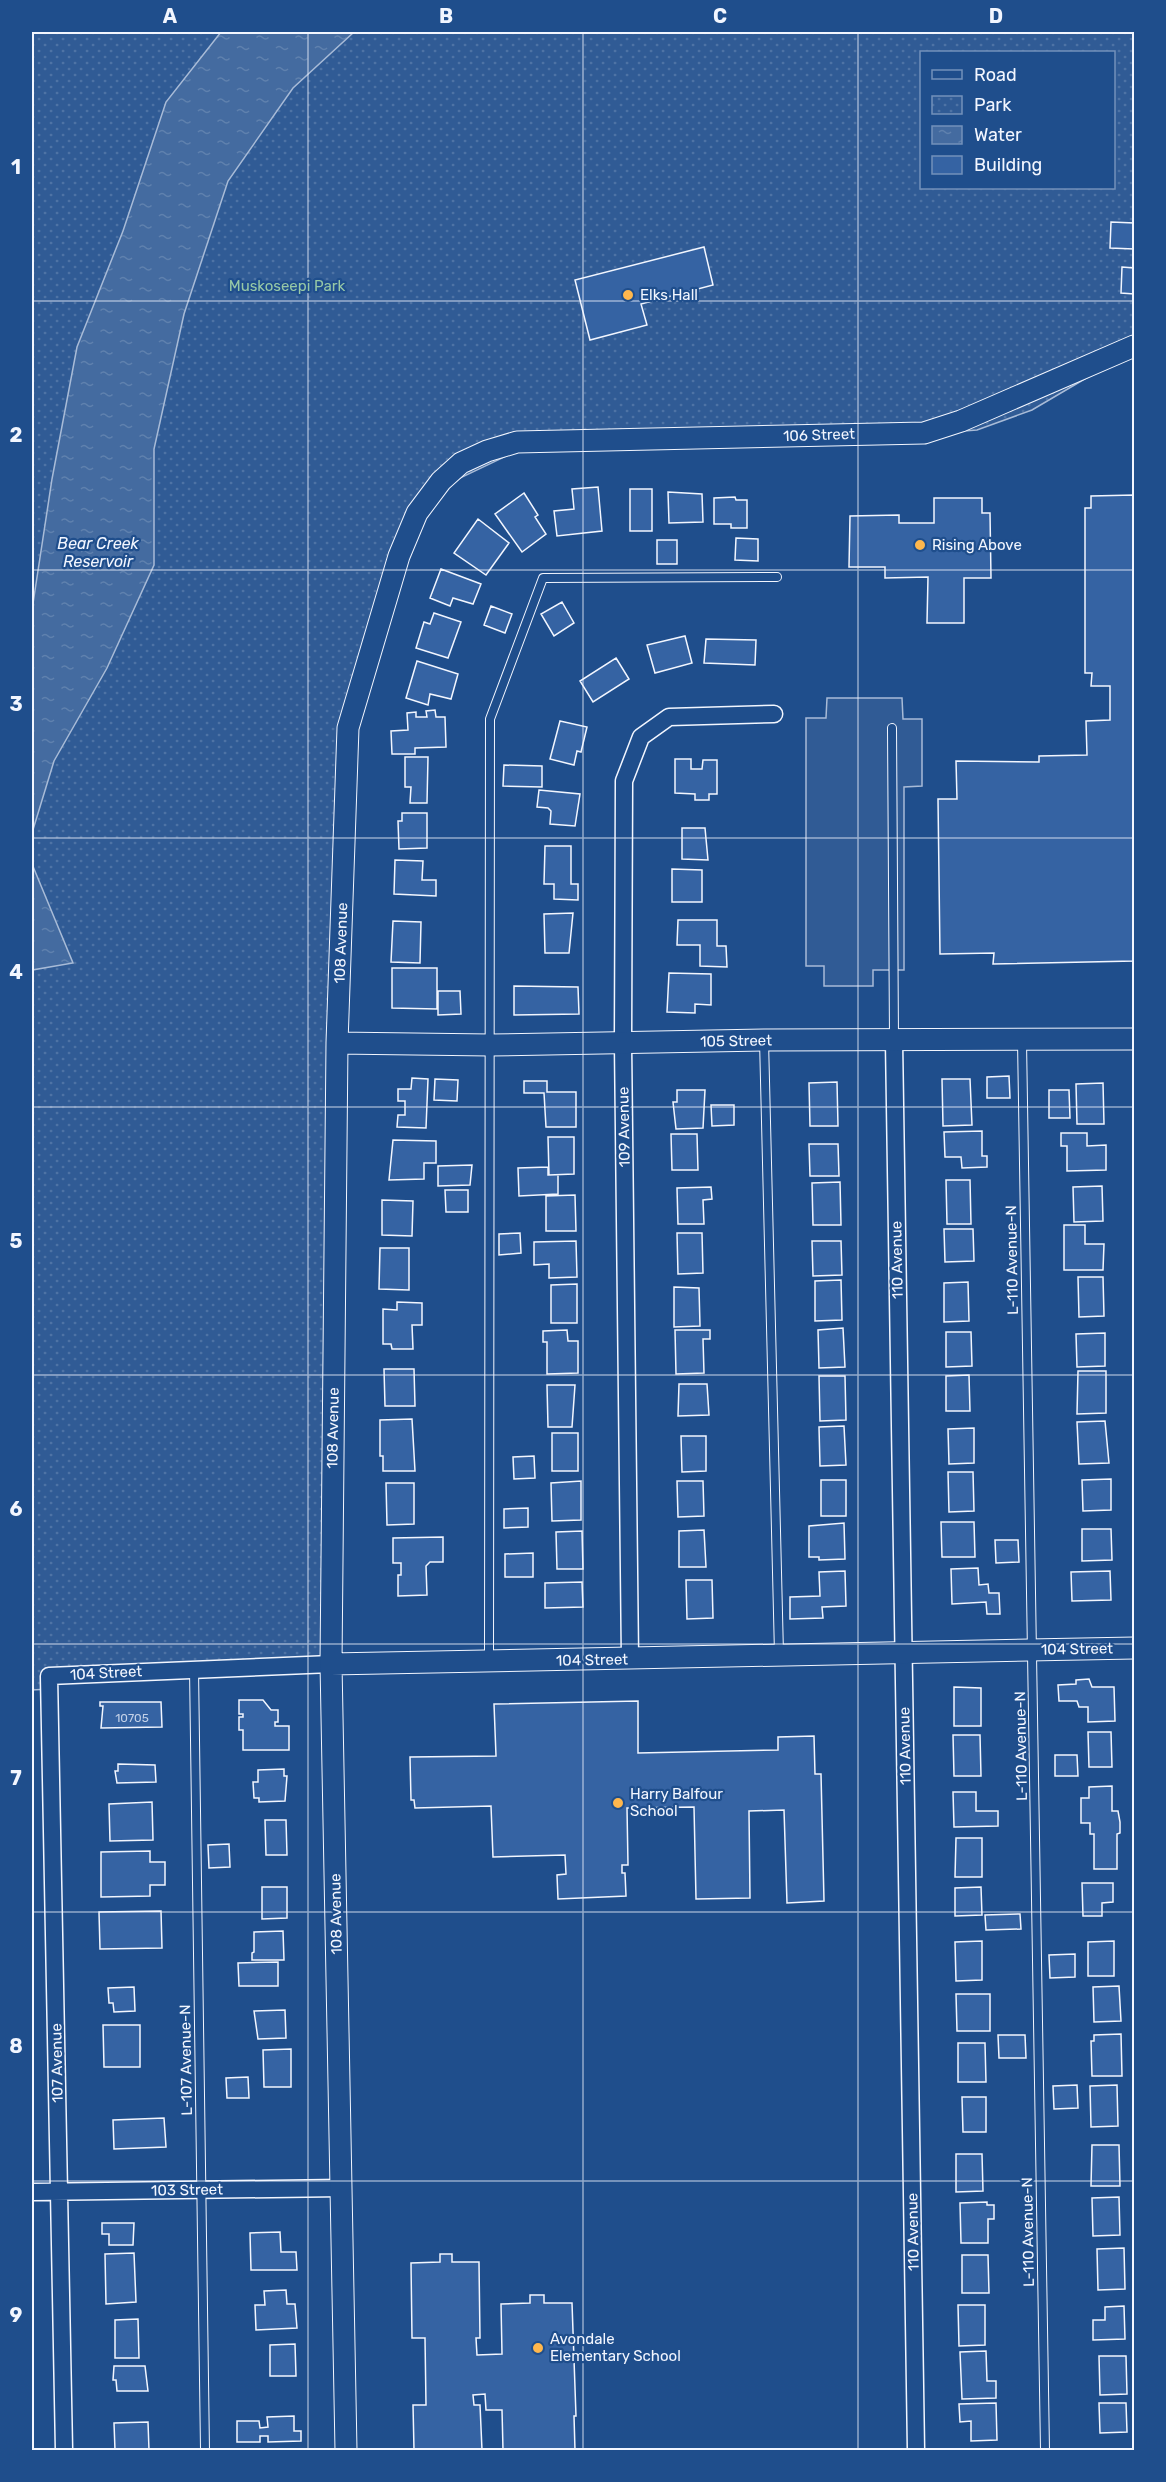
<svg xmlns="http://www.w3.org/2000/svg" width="1166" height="2482" viewBox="0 0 1166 2482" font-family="Rubik,sans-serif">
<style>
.built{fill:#305b95;stroke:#a8bbd7;stroke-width:1.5}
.park{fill:url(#park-dots);stroke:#a8bbd7;stroke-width:1.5;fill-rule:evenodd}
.water{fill:url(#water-ripples);stroke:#a8bbd7;stroke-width:1.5}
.building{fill:#3563a3;stroke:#f2f6ff;stroke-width:1.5}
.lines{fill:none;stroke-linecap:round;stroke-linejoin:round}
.service-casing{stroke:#f2f6ff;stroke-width:10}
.minor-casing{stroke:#f2f6ff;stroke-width:19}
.tertiary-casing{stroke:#f2f6ff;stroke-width:23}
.service{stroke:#1f4e8c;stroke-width:8}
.minor{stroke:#1f4e8c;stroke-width:16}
.tertiary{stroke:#1f4e8c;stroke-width:21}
.grid{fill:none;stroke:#f2f6ff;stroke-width:1.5;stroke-opacity:0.55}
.poi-dot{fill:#ffb74d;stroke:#1f4e8c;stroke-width:2}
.labels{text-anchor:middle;stroke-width:4.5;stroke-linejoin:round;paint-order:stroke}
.number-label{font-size:12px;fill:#c3d1e8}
.park-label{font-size:15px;fill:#97c8a6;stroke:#1f4e8c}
.poi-label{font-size:15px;fill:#f2f6ff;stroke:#1f4e8c;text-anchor:start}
.street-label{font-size:15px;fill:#f2f6ff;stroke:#1f4e8c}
.water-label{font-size:16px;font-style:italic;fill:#f2f6ff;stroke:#1f4e8c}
.neatline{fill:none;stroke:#f2f6ff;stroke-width:2}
.grid-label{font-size:20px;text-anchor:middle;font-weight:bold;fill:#f2f6ff}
</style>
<defs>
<pattern id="park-dots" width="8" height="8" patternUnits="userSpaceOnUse" patternTransform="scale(1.5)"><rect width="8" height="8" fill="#305b95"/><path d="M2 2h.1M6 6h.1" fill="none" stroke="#4e73a5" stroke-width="1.8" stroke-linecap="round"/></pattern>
<pattern id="water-ripples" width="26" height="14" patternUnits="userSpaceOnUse" patternTransform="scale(1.5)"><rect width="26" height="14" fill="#446ba0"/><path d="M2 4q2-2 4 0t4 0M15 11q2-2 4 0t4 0" fill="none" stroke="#5f81ae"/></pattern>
</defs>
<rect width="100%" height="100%" fill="#1f4e8c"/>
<path class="built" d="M827,698h75l1,21h19v67l-18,1v183h-31v16h-49v-20h-18v-248h20z"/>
<path class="park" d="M32,32h1102v318l-102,60 -55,20 -214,16 -225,-5 -97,46 -31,59 -67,205 -9,916 -285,9v13l-17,1zM922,52h192v136h-192z"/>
<path class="water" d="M221,32h133l-61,56 -65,93 -44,133 -30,135v116l-47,103 -53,93 -22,72v-223l20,-131 25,-132 46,-116 43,-129z
M32,864l41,99 -41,7z"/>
<path class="building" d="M1111,222l23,1v26l-24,-1z
M704,247l9,38 -72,19 6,21 -57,15 -15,-60z
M1122,267l12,1v26l-13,-1z
M598,487l4,44 -45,5 -3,-25 20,-2 -2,-20z
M630,489h22v42h-22z
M668,492l34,2 1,28 -34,1z
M524,493l14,22 -3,2 11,17 -24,18 -27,-38z
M1134,495v466l-141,3 1,-11 -54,1 -2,-155h19l-1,-38 83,1v-6l48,-1 -1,-34 24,-1v-34h-19l1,-13h-7v-165h6v-12z
M735,497l1,3h11v28h-16v-4h-17v-26z
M934,498h48v15h8l1,65h-27v45h-37l1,-46 -43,1v-11h-36l1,-51 49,-1v8h35z
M478,519l31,24 -23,32 -32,-22z
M736,538l22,1v22l-23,-1z
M657,540h20v24h-20z
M441,569l40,15 -8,20 -20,-6 -3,8 -20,-8z
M562,602l12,21 -20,13 -13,-22z
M491,606l21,8 -7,19 -21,-8z
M434,613l27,9 -13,36 -32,-10 8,-26 6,2z
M685,636l7,27 -37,10 -8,-28z
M706,639l50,1 -1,25 -51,-2z
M616,658l13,21 -36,23 -13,-21z
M417,661l41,13 -7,25 -21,-5 -2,11 -22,-7z
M435,710l1,7h9l1,30 -31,1v6h-23l-1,-23 17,-1 -1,-17 9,-1v5h11l-1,-6z
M560,721l27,6 -6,25 -4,-1 -3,14 -24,-6z
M405,757h23l-1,46h-17l1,-16h-6z
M675,759h16v10h11l1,-9h14v34h-8v6h-14v-6l-20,-1z
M504,765l38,1v21l-39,-1z
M539,790l41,4 -5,32 -25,-2 1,-13 -3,-3 -11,-1z
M402,813h25v35l-28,1 -1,-28h4z
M682,828h23l3,32 -26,-1z
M545,846h26v38h7v16l-24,-1v-15h-10z
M395,860l28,1 -1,19h14v16l-42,-2z
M672,869l30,1v32h-30z
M573,913l-4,40h-24l-1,-39z
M678,920h39v26h9l1,21 -27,-1v-21h-23z
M393,921l28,1 -1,41 -29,-1z
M392,968h45v41l-45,-1z
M669,973l42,1v31l-16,-1v9l-28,-1z
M514,986l64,1 1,27 -65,1z
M438,991h22l1,23 -23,1z
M1009,1076l1,22h-23v-21z
M412,1078l16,1 -2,49 -29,-1 1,-12h7v-14h-7v-12h13z
M435,1079l23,1 -1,21 -23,-1z
M942,1079h28l2,46 -29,1z
M524,1081h23v11h29v35h-30l-2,-34h-20z
M837,1082l1,44h-28l-1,-43z
M1103,1083l1,41h-27l-1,-40z
M677,1090h28l-2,38 -27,1 -3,-27h4z
M1049,1090h20l1,28h-21z
M711,1105h23v20l-22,1z
M982,1131v25h5v11l-25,1 -1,-11h-16l-1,-25z
M1061,1133h26v13l19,-1v25l-39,1v-25h-6z
M671,1134h26l1,36h-26z
M548,1137h26v37l-25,1z
M393,1140l43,1v22h-12v16l-35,1z
M809,1144h29l1,32h-29z
M472,1165l-2,20 -32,1v-20z
M548,1167v8h10v19l-39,2 -1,-28z
M946,1180h24l1,44h-24z
M840,1182l1,43h-28l-1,-42z
M1102,1186l1,35 -29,1 -1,-35z
M711,1187l1,12 -9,1 1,24h-26l-1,-36z
M445,1190h23v22h-22z
M575,1195l1,36h-30v-35z
M382,1200l31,1 -1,35 -30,-1z
M1064,1225h21v19h19l-1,26h-39z
M944,1229h29l1,32 -29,1z
M520,1233l1,20 -22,2v-21z
M677,1233h25l1,40 -25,1z
M576,1241l1,36 -28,1v-14l-15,1v-23z
M812,1241h29l1,34 -29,1z
M380,1248h29v42l-30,-1z
M1078,1277h25l1,39 -25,1z
M841,1280l1,40 -27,1v-40z
M968,1282l1,39 -25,1v-39z
M577,1284v39h-26v-38z
M674,1287l25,1 1,38 -26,1z
M397,1302l25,1v22h-10l1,24h-21l-1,-5h-8v-35l14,1z
M843,1328l2,39 -26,1 -1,-38z
M567,1330l1,11h10v32l-31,1v-32h-4v-11z
M675,1330h35v9h-7l1,34 -28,1z
M946,1332h25l1,34 -26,1z
M1105,1333v33l-28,1 -1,-33z
M384,1369h30l1,37h-30z
M1078,1371h28v42l-29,1z
M969,1375l1,36h-24v-35z
M819,1376h26l1,44 -26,1z
M679,1384h28l2,31 -31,1z
M547,1385h28l-3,42h-24z
M412,1419l3,52h-32v-15h-3v-36z
M1105,1421l4,42 -30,1 -2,-42z
M844,1426l2,39 -26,1 -1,-39z
M974,1428v35l-25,1 -1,-35z
M552,1433h26v38h-26z
M681,1436h25v35l-24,1z
M534,1456l1,22 -21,1 -1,-22z
M948,1472h25l1,39 -25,1z
M1111,1479v31l-28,1 -1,-31z
M821,1480h25v36h-25z
M581,1481v39l-29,1 -1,-38z
M677,1481h26l1,35 -26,1z
M386,1483h28v41l-27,1z
M528,1508v19l-24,1v-19z
M941,1522h33l1,35h-33z
M844,1523l1,36 -26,1v-3h-10v-31z
M1082,1529h29l1,31 -30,1z
M704,1530l2,37h-27v-36z
M582,1531l1,38h-26l-1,-37z
M443,1537v25h-13l-4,4 1,29 -29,1v-21h3v-12h-8v-25z
M995,1540h23l1,22 -23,1z
M533,1553v24h-28v-23z
M978,1568l1,17 9,-1 1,9h10l1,21h-13l-1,-12 -34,2 -1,-35z
M845,1571l1,35 -24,1 1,11 -33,1v-22l30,-1 -1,-24z
M1110,1571l1,29 -39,1 -1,-29z
M686,1580h26l1,38 -26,1z
M582,1582l1,25 -38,1v-25z
M1089,1679l3,8h22l1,34 -27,1v-15h-9l-2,-6h-18l-1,-16 18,-1v-4z
M954,1687l27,1v38h-27z
M239,1700h24l8,10h7v12h-3v4h14v24h-46v-20h-4v-13h4v-3h-4z
M638,1701v52l140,-3v-13l36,-1 1,38h6l3,127 -37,2 -3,-93 -35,1 1,87 -54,1 -2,-92 -67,1 1,57h-6v8h3l1,23 -68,3 -1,-24 9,-1 -1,-19 -72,2 -2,-51 -76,2 -1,-8h-3l-1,-43 86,-1 -2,-52z
M100,1702h61l1,25 -61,1 2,-22h-3z
M1088,1732h23l1,35h-23z
M953,1735h27l1,41h-27z
M1055,1755h22l1,21h-23z
M118,1764l37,1 1,17 -39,1 -2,-12h3z
M284,1769v7h3l-2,25 -26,1v-4h-5l-1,-16h5v-12z
M1112,1786v25h6l2,11v11l-3,1v35h-23v-35h-4v-11h-9v-25h8v-11z
M953,1792h23v19h22v15l-44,1z
M152,1802l1,38 -43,1 -1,-37z
M265,1820h21l1,35h-21z
M956,1838h26v39h-27z
M229,1844l1,23 -21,1 -1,-23z
M150,1851v11h15v23h-15v11l-49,1v-45z
M1082,1883h31v19l-11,1v13h-19z
M262,1887h25v31l-25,1z
M981,1887l1,28 -27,1v-28z
M161,1911l1,37 -62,1 -1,-37z
M1020,1914l1,15 -35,1 -1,-15z
M283,1931l1,29h-32v-7l2,-1v-20z
M982,1941v39l-26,1 -1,-39z
M1114,1941v35h-26v-34z
M1075,1954v23l-25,1 -1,-23z
M278,1962v24h-39l-1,-23z
M1119,1986l2,35 -27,1 -1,-35z
M134,1987l1,24 -21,1 -1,-9h-4l-1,-15z
M956,1994h34v37h-33z
M285,2010l1,28 -28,1 -4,-28z
M103,2025h37v42h-36z
M1121,2034l1,42h-30l-1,-35h3v-6z
M998,2035h27l1,23h-27z
M958,2043h27l1,39h-28z
M291,2049v38h-27l-1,-37z
M248,2077l1,21h-22l-1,-20z
M1077,2085l1,23 -24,1 -1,-23z
M1117,2085l1,41 -27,1 -1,-41z
M962,2097h24v35h-23z
M164,2118l2,29 -52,2 -1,-29z
M1092,2145h27l1,41h-29z
M956,2154h26l1,37 -27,1z
M1119,2197l1,38 -27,1 -1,-38z
M987,2202v3h7v14h-6v24h-27l-1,-40z
M102,2223h32l-1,22h-24v-11h-7z
M280,2232l1,20h15l1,18h-46l-1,-37z
M1124,2248l1,41 -27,1 -1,-41z
M134,2253l2,49 -30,2 -1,-50z
M440,2254h12v8h27l1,76h-4l1,17 25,-1 -1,-50 29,-1v-8h14v8h28l4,113h-2l1,34h-72l-1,-40h-16l-1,-16 -12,1 1,10h6l2,45h-68l-1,-45h13l-1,-67h-13l-1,-75 29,-1z
M962,2255h26l1,38h-27z
M286,2290l1,14h8l2,24 -41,2 -1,-25h10l-1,-14z
M958,2305h27v40l-26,1z
M1124,2306l1,33 -32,1v-20h12v-13z
M138,2319l1,39h-24v-38z
M295,2344l1,32h-26v-31z
M986,2351l1,30h9v17l-34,1 -2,-47z
M1099,2356h27l1,38 -27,1z
M114,2366h31l3,25h-31l-1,-11h-3z
M996,2403l1,37 -26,1v-20l-11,1 -1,-18z
M1099,2403h27l1,29 -27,1z
M294,2416v15h7v10l-33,1v-6h-8v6h-23v-21h22l1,7 8,-1 -1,-10z
M148,2422l1,28h-34l-1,-27z"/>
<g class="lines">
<g class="service-casing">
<path id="service" d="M892,728l2,310
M764,1040l15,614
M1022,1041l23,1409
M489,1661l1,-942 53,-141 234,-1
M194,1669l11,781"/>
</g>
<g class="minor-casing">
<path id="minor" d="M894,1041l22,1409
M630,1659l-7,-616 1,-262 17,-44 28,-20 105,-3
M32,2192l310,-4
M64,2450l-15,-774 282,-12"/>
</g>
<g class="tertiary-casing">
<path id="tertiary" d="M337,1043l153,2 274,-5 370,-1
M331,1664l803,-16
M346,2450l-15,-786 6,-621 11,-315 51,-172 18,-43 24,-32 20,-18 26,-12 30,-9 407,-9 37,-12 173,-75"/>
</g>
<use href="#service" class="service"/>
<use href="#minor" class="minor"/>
<use href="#tertiary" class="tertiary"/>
</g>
<path class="grid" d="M308,32v2418M583,32v2418M858,32v2418M32,301h1102M32,570h1102M32,838h1102M32,1107h1102M32,1375h1102M32,1644h1102M32,1912h1102M32,2181h1102"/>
<g class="poi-dot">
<circle cx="628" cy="295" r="6"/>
<circle cx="920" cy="545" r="6"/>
<circle cx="618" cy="1803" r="6"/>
<circle cx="538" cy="2348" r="6"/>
</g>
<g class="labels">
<g class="number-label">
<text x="132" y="1722">10705</text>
</g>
<g class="park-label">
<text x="287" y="291">Muskoseepi Park</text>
</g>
<g class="poi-label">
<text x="640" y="300">Elks Hall</text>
<text x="932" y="550">Rising Above</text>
<text x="630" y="1799">Harry Balfour<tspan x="630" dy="17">School</tspan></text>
<text x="550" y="2344">Avondale<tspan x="550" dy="17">Elementary School</tspan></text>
</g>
<g class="street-label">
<text transform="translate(819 435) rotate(-2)" y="5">106 Street</text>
<text transform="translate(341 943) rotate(-88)" y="5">108 Avenue</text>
<text transform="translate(736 1041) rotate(-1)" y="5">105 Street</text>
<text transform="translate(624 1127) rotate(-91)" y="5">109 Avenue</text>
<text transform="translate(897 1260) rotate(-91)" y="5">110 Avenue</text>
<text transform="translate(1012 1260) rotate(-91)" y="5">L-110 Avenue-N</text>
<text transform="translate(333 1428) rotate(-89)" y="5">108 Avenue</text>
<text transform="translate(1077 1649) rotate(-1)" y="5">104 Street</text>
<text transform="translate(592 1660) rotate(-1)" y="5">104 Street</text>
<text transform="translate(106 1673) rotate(-3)" y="5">104 Street</text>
<text transform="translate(905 1746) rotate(-91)" y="5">110 Avenue</text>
<text transform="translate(1021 1746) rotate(-91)" y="5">L-110 Avenue-N</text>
<text transform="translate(336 1914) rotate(-91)" y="5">108 Avenue</text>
<text transform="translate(186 2060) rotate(-91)" y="5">L-107 Avenue-N</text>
<text transform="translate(57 2063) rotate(-91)" y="5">107 Avenue</text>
<text transform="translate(187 2190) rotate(-1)" y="5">103 Street</text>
<text transform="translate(913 2232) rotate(-91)" y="5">110 Avenue</text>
<text transform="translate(1028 2232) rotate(-91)" y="5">L-110 Avenue-N</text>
</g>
<g class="water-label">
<text x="98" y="549">Bear Creek<tspan x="98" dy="18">Reservoir</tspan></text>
</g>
</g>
<rect width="1166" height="2482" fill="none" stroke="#1f4e8c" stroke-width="66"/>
<rect x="920" y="51" width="195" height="138" fill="#1f4e8c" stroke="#7391ba" stroke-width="1.5"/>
<rect x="932" y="70" width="30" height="9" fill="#1f4e8c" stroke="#7391ba" stroke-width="1.5"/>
<text x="974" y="81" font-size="18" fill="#f2f6ff">Road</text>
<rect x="932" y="96" width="30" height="18" fill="url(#park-dots)" stroke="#7391ba" stroke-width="1.5"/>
<text x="974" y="111" font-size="18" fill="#f2f6ff">Park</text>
<rect x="932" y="126" width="30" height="18" fill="url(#water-ripples)" stroke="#7391ba" stroke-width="1.5"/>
<text x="974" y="141" font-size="18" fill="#f2f6ff">Water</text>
<rect x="932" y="156" width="30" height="18" fill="#3563a3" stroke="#7391ba" stroke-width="1.5"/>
<text x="974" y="171" font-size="18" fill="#f2f6ff">Building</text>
<rect x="33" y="33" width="1100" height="2416" class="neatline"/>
<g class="grid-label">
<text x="170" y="23">A</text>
<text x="446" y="23">B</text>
<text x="720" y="23">C</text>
<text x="996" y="23">D</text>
<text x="16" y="174">1</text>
<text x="16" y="442">2</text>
<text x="16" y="711">3</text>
<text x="16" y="979">4</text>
<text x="16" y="1248">5</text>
<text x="16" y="1516">6</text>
<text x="16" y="1785">7</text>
<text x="16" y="2053">8</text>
<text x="16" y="2322">9</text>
</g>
</svg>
